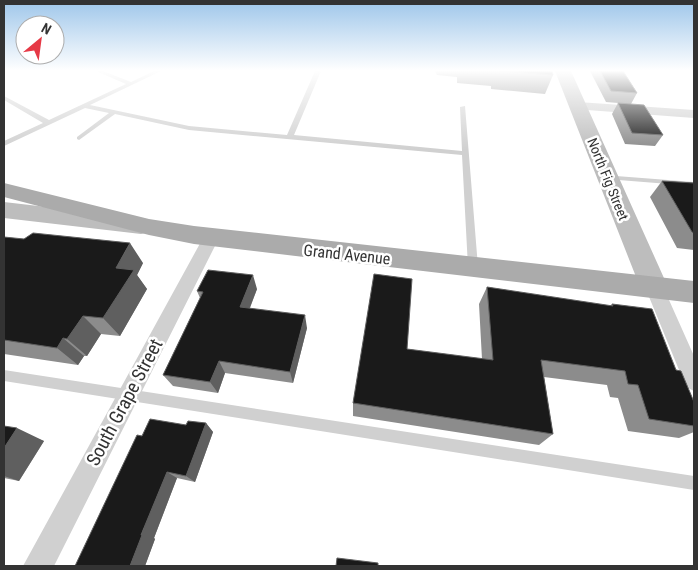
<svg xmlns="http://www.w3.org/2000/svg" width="698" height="570" viewBox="0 0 698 570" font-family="'Roboto Condensed',sans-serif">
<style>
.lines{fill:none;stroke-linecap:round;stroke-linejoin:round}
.lane{fill:#d0d0d0;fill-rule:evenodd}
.street{fill:#d0d0d0;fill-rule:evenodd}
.secondary{fill:#bdbdbd;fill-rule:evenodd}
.primary{fill:#ababab;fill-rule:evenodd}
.wall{fill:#8c8c8c}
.shaded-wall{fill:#5f5f5f}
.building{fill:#1a1a1a;stroke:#5f5f5f}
.labels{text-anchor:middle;stroke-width:5;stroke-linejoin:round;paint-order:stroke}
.far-street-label{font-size:14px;fill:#333;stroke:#fff}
.street-label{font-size:16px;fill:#333;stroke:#fff}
.near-street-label{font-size:19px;fill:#333;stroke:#fff}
</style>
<rect width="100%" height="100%" fill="#fff"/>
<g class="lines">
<path class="lane" d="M96,71h7l28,11 23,-11h7l-71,34 99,21 98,9 28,-64h6l-27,64 168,16 -2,-44 5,-1 13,161 -5,4 -5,-4 -6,-112 -273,-25 -74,-16 -36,26 -2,-1v-2l32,-24 -24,-5 -81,38v-5l39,-18 -39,-23v-4l45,24 77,-36z
M603,175l91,7v4l-88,-7h-3z
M4,370l690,106v14l-690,-109z"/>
<path class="street" d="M578,102l116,8v8l-120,-9 -2,-3z
M211,232l6,2 2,4 -165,328h-31l180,-328 2,-4z
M654,280l7,2 33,74v35l-8,-4 -41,-100 2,-5z"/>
<path class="secondary" d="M555,71h16l97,216 -4,8 -10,3 -10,-3 -4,-8z
M4,202l137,16 9,2 3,6 -3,6 -9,2 -137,-16z"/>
<path class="primary" d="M4,183l145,36 45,7 500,55v22l-500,-59 -45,-9 -145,-38z"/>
</g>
<path class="wall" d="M435,71h117l1,4 -8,19 -54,-5v-3l-34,-3v-6l-20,-2z
M590,71h33l14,22 -6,11 -25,-2z
M618,103l45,32 -8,11 -30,-2 -13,-30z
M662,181l32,2v67l-17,-2 -27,-51z
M4,237l139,26 -6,12 10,14 -27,47 -19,-2 -14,22h-3l-6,9 -74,-11z
M487,287l123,19 2,-2 64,66 18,32v30l-15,6 -51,-7 -10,-33 -8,-1 -3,-12 -63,-8 9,57 -14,11 -186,-29v-13l54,-54 75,10 -3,-55z
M257,289l-7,19 57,20 -14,55 -68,-10 -7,20 -45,-7 -10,-11 37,-77 -3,-7z
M206,423l7,9 -18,50 -18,-4 -23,60 1,1 -10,27 -3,-130 44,-11z
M4,426l40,15 -25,40 -15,-3z"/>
<path class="shaded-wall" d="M130,243l13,20 -6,12 10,14 -27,47 -17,-18 13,-50z
M253,275l4,14 -12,31 -5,-13z
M305,315l2,13 -14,55 -3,-11z
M83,316l18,18 -14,22 -20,-17z
M63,338l21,18 -6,9 -21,-17z
M219,361l6,12 -7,20 -8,-11z
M206,423l7,9 -18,50 -9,-6z
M17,428l27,13 -25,40 -15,-5v-28z
M167,472l10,6 -23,60 1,1 -10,27h-15l11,-31z"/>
<path class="building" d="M500,71h52l1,4z
M600,71h23l14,22 -26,-2z
M618,103l26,2 19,30 -31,-2z
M662,181l32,2v50l-2,-1z
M33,233l97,10 -14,25 18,2 -31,48 -20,-2 -16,23 -4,-1 -6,10 -53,-8v-103l20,2z
M208,270l45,5 -13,32 65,8 -15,57 -71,-11 -9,21 -47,-7 40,-83 -6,-1z
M374,274l38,5 -5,70 86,11 -6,-73 126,19 -1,-2 40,5 24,61 5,1 13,31v24l-45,-7 -11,-34 -10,-1 -3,-13 -84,-11 12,74 -200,-31z
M150,419l36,6 2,-4 18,2 -20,53 -19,-4 -26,63h1l-12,31h-55l62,-131 5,1z
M4,426l13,2 -13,20z
M337,558l41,5v3h-42z"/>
<linearGradient id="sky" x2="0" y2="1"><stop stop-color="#9ec6ea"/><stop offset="0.47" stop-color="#fff"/><stop offset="1" stop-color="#fff" stop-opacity="0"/></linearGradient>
<rect width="698" height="150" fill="url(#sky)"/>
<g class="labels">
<g class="far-street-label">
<text transform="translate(608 179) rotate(68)" y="5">North Fig Street</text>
</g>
<g class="street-label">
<text transform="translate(347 254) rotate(6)" y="6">Grand Avenue</text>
</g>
<g class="near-street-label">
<text transform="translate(124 402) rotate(-62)" y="7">South Grape Street</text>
</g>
</g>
<rect width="698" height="570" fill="none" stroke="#333333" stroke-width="10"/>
<g transform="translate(40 40) rotate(29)"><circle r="24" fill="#ffffff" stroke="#adadad"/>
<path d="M0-4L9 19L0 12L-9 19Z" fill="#e63946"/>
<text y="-8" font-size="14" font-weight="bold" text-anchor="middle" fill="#333333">N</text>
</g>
</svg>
